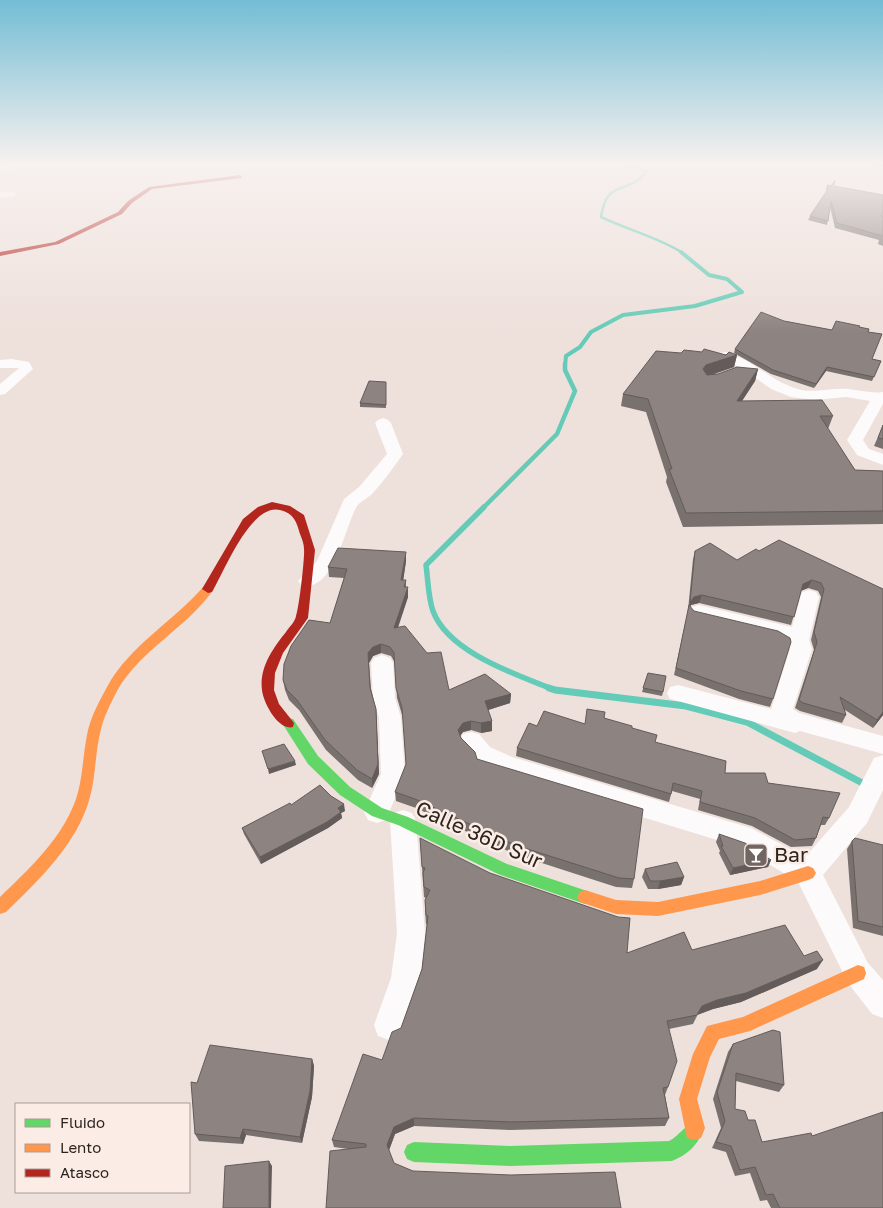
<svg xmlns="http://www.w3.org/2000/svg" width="883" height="1208" viewBox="0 0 883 1208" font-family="'Golos Text',sans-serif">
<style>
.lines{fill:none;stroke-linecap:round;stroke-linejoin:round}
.stream-far4{stroke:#63cbb7;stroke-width:2.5}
.stream-far3{stroke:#63cbb7;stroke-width:4}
.stream-far2{stroke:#63cbb7;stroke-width:4.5}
.stream-far1{stroke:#63cbb7;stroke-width:5.5}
.stream{stroke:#63cbb7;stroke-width:7}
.street{fill:#fcfafa;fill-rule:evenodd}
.fast{fill:#63d668;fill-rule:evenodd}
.slow{fill:#ff974d;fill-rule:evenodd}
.jam{fill:#b3261e;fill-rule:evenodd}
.wall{fill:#79716e}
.shaded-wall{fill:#635c5a}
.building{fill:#8d8380;stroke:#635c5a}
.labels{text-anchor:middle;stroke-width:5;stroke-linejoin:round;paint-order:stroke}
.near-street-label{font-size:21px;fill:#2d2420;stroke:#fcece6}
.near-poi-label{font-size:21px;fill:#2d2420;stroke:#fcece6;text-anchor:start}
</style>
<rect width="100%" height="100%" fill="#eee0db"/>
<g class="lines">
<path class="stream-far4" d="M630,164l16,8c-18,24 -39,5 -45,45 27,13 57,20 82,36
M875,164l8,1"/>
<path class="stream-far3" d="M565,366l1,-10 14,-9 11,-15 32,-17 72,-9 47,-14 -15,-13 -18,-4 -28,-23"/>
<path class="stream-far2" d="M483,508l74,-74 18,-43 -10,-21v-6"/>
<path class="stream-far1" d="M484,507l-58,58c2,14 2,32 7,46 15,41 82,63 119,78"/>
<path class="stream" d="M549,688l6,2 131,16 61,16 121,64"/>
<path class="street" d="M8,164h26l-34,7v-6z
M11,191l5,3 -2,2 -14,2v-6z
M725,352c28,7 46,30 73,37 16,5 33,-2 50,0 12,1 24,5 35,3v12l-20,36 6,9 14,5v11l-26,-10 -10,-15 23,-39 -24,-4 -31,3 -24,-3 -20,-8 -29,-21 -22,-9 -2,-3 2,-3z
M12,359l17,3 4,7 -28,25 -5,1v-11l19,-16h-19v-8z
M383,418l5,2 3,3 12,31c-9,13 -20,28 -31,40 -4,4 -11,7 -15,12 -12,20 -23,88 -56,79l-3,-4 19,-20 27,-62 15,-12 28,-33 -12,-31 3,-3z
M809,590l7,2 3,5 -10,43 3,9 -19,60 6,4 84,23v18l-83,-23 -5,2 -117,-32 -8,-2 -3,-6 3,-6 8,-2 93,24 19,-60 -1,-5 -13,-7 -84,-20 -3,-5 3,-5 7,-2 93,22 10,-35z
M382,655l8,3 3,5 2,35 6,20 4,56 -19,46 -9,3 -9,-3 -4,-8 17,-38 -2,-56 -6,-20 -2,-35 3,-5z
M471,732l8,2 11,13 22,10 239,71 54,29 44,-50 25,-49 9,-3v35l-16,33 -44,52 45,88 15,17v38l-11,-4 -24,-31 -50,-101 -55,-34 -247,-76c-17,-9 -27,-13 -37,-31l4,-7z
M403,810l9,3 4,8 9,112 -4,45 -21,58 -11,4 -11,-4 -4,-11 17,-47 6,-45 -7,-112 4,-8z"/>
<path class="fast" d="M288,718l5,1 25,37 32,31 32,21 26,9 99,47 83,28 3,5 -3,5 -5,2 -87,-30 -100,-49 -26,-9 -32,-21 -32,-31 -26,-41 1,-4z
M694,1122l7,2 2,7c-6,15 -16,24 -31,30l-162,5 -96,-4 -7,-3 -3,-7 3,-7 7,-3 96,4 159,-5c10,-5 15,-15 25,-19z"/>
<path class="slow" d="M208,585l6,4c-27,39 -73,60 -97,102 -6,12 -13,25 -16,38 -6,23 -5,46 -11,68 -12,46 -51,83 -84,115l-6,2v-17c27,-26 57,-54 72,-88 11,-23 10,-49 15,-74 3,-17 12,-33 20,-48 23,-42 67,-66 97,-101z
M808,866l5,2 3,5 -3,5 -5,2 -48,15 -102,21 -42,-2 -36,-12 -3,-5 3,-5 5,-2 31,10 42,2 102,-21z
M858,965l6,2 2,6 -2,6 -114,52 -31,8 -9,18 -13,42 8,29 -4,10 -7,2 -7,-2 -8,-39 14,-45 14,-28 36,-9z"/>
<path class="jam" d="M240,175l2,3 -90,11 -20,14 -10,11 -63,30 -59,12v-4l55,-10 63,-30 10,-11 21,-14z
M272,502l18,4 14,9 11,35 -7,68 -25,35 -8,20 -1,17 5,14 15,19 -1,4c-15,4 -30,-25 -31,-37 -3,-22 11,-42 24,-58 3,-5 9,-10 10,-16 3,-7 9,-60 8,-67 0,-5 -2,-10 -4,-15 -3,-11 -6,-21 -20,-24 -29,-7 -55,60 -68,82l-4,1 -6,-4 41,-70 15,-12z"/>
</g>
<path class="wall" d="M827,185l7,1 49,30v30l-5,-2 1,-4 -44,-12 -5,-21 -3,18 -19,-5 2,-4 17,-24 -1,-3z
M784,321l48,9 27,-3 9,5 4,27 9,2 -9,20 -46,-10 -12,17 -43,-14 -37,-21 1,-4z
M681,353l56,2 -3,12 -22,8 46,-6 -3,12 -13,20 91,15 -5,13 27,41 28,1v53l-200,3 -17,-45 1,-5 -21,-65 -25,-6 2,-12z
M386,382v26l-26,-1v-4z
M883,425v24l-9,-3z
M695,551l42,9 22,-9 124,38v126l-10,13 -28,-18 1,5 -4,8 -42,-12 -5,-3 19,-58 -3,-10 10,-43 -3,-6 -10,-3 -7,3 -10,34 -92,-22 -8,2 -1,2 4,4 79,88 -3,8 -31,-8 -65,-24 14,-65 5,-51z
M406,561l-3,19h3v7l2,10 -10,31 51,62 62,4 -1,9 -22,7 4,21 -11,2 -10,-3 -8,2 -3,4 1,2 16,21 157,120 -2,9 -16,-1 -102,-33 -98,-46 -20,-7 -1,-9 11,-27 -3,-47 -6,-20 -2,-35 -4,-7 -10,-3 -8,3 -4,7 2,26 5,20 3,65 -7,14 -14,-8 -32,-30 -27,-40 -10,-10 -4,-10 -2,-10 47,-57 14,-45 -15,-1 -1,-10z
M648,673l15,19 -1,4 -20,-4z
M604,718l28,10 23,14 70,31 43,10 61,35 -4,7h-4l-5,13 -4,8 -21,1 -39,-21 -54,-16 2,-11 -28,-8 -3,11 -153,-46 1,-8 20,-22 48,-2z
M291,805l54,6 -4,2 1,5 -14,10 -67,36 -17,-30 -2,-6z
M719,834l52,26 -3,7 -38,8 -11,-22 1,-2 -4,-9z
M420,838l207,115 65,-3 112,6 13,13 -76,33 -28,7 -16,6 -4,9 -24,5 -1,58 -3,8 4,23 -4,8 -155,4 -96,-4 -19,8 -6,16 -63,58 22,-59 -14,-2 -2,-7 50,-80 19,-32 21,-59 5,-44 -1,-1 -1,-14v-10l1,-2 -2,-1z
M852,841l31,4v91l-30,-8 -6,-79z
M645,869l39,8 -3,8 -23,4h-10l-6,-12z
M733,1044l51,41 -5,7 -43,-11 -1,28 13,11 14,22 50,-6 71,72h-112l-4,-8 -7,1 -10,-28 -15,3 -9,-24 -14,-4 9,-20 -8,-29 15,-47z
M312,1059l2,7 -2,31 -10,46 -56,-8 -3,9 -44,-3 -4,-7 2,-51z"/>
<path class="shaded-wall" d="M737,355l-3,12 -31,10v-8l3,-4z
M827,367l-1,4 -12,17 2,-4z
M758,369l-3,12 -21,32 3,-12z
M406,552v9l-4,28 -1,-9z
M812,580l-4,8 -8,3 3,-7z
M408,587v10l-14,41v-10z
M702,595l-3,8 -8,2 -3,5 2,-8 4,-5z
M381,644v9l-8,3 -4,7 -1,-10 5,-6z
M511,694l-1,9 -25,8v-10z
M376,709l3,65 -7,14v-9z
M883,712v3l-10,13 4,-8z
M471,721v9l-8,2 -6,8 1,-10 5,-7z
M492,721v10l-11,2v-10z
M295,761l1,4 -27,9 -1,-5z
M344,804l1,7 -4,2 1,5 -14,10 -67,36 -1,-7z
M771,860l-3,7 -38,8 3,-7z
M684,877l-3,8 -23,4 2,-8z
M823,960l-6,9 -76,33 -28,7 -16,6 -4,9 9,-18z
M312,1059l2,7 -2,31 -10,46 -2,-6z
M414,1118v8l-19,8 -7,19 -1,-8 7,-18z
M243,1129l3,6 -3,9 -3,-6z
M269,1161l3,5 -1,42h-2z"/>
<path class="building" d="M835,180l-1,6 49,9v19l-2,2h2v20l-46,-13 -6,-22 -3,20 -18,-5 18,-27 -1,-4 4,1z
M761,312l23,9 48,9 4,-9 24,5 -1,1 10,2 -1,3 14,2 -10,25 9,2 -7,16 -47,-10 -11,17 -43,-14 -38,-21z
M704,349l22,6 3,-3 8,3 -31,10 -3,4 4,6 11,-1 19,-7 21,2 -21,32 85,-1 11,16h-13l35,54 28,1v40l-197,2 -17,-44h3l-24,-70 -25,-5 33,-43 25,2 3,-3 18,2z
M369,381l17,1v23l-26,-2z
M883,425v14l-5,-1z
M779,540l104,49v123l-6,8 -37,-23 6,18 -43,-12 -4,-3 18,-58 -3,-10 10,-43 -3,-6 -9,-3 -9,4 -9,33 -92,-22 -8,2 -4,5 5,-51 15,-8 27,17 19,-11 3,2z
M338,548l68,4 -5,28h5l-2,7h4l-14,41 11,-2 22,27 14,-1 8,38 36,-16 26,20 -26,7 7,20 -11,2 -10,-2 -8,2 -5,7 3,8 14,14 2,7 166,50 -9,70 -15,-1 -104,-33 -100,-46 -20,-7 11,-28 -4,-56 -6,-20 -2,-35 -4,-6 -9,-3 -8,3 -5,6 2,35 6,21 2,55 -6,15 -15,-9 -32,-30 -28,-40 -10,-10 -4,-10 1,-16 7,-18 18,-26 21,3 17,-54 -19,-2z
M689,605l5,6 84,20 12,7 1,4 -18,57 -32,-8 -65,-23z
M648,673l18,3 -3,16 -20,-4z
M587,709l18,3 -1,6 28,8v2l25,7 -2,7 71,19 -1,12h40l3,10 72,10 -11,25 -6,-1 -7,21 -21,2 -40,-22 -55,-16 2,-11 -29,-8 -2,11 -154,-46 12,-25 8,3 7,-15 41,13z
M284,744l11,17 -27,8 -6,-18z
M320,785l11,11 13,8 -6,4 3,4 -14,10 -67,35 -18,-29 48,-25 1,2z
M719,834l26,9 26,17 -38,8 -12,-22h2z
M420,838l70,35 128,44 12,1 -3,35 57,-21 8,18 93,-25 19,31 13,-5 6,9 -77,33 -29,7 -15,6 -5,9 -30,6 10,40 -9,26 -5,1 6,30 -158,4 -97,-4 -20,9 -7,18 7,18 19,8 98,4 104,-3 6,36h-295l4,-57 36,-4v-3l-34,-4 31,-86 19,6 10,-28 9,-4 21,-59 6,-53 -2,-1 -1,-15 5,-10 -6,-3 -1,-14 2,-5 -3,-1z
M855,838l28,7v82l-25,-6 -6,-80z
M677,862l7,15 -24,4h-10l-5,-12z
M773,1030l7,2 4,53 -48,-12 -1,36 10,2 3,9h7l7,22 49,-9 1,3 71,-24v96h-103l-7,-14 -7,1 -11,-28 -15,3 -9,-24 -15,-4 9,-21 -8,-29 16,-48z
M210,1045l102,14 -2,32 -10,46 -57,-8 -3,9 -45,-4 -4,-52 6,1z
M269,1161v47h-46l2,-42z"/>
<linearGradient id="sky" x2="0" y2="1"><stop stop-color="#73bdd4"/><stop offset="0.49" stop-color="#f7f1ef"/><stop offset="1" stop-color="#f7f1ef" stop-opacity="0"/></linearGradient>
<rect width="883" height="333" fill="url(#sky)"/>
<defs>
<g id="bar-square" transform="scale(1.25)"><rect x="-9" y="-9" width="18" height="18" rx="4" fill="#716661" stroke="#fcece6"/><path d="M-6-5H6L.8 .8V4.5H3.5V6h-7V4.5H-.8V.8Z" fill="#fff"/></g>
</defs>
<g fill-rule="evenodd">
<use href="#bar-square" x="756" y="855"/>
</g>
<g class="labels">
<g class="near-street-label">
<text transform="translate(479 835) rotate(24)" y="7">Calle 36D Sur</text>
</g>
<g class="near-poi-label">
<text x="774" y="862">Bar</text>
</g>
</g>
<rect x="15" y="1103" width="175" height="90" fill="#fcece6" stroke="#a99c97"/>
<rect x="25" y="1119" width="25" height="8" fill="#63d668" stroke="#a99c97"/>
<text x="60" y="1128" font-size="15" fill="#2d2420">Fluido</text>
<rect x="25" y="1144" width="25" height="8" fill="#ff974d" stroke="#a99c97"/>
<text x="60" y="1153" font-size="15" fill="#2d2420">Lento</text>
<rect x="25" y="1169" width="25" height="8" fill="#b3261e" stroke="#a99c97"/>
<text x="60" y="1178" font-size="15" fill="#2d2420">Atasco</text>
</svg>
